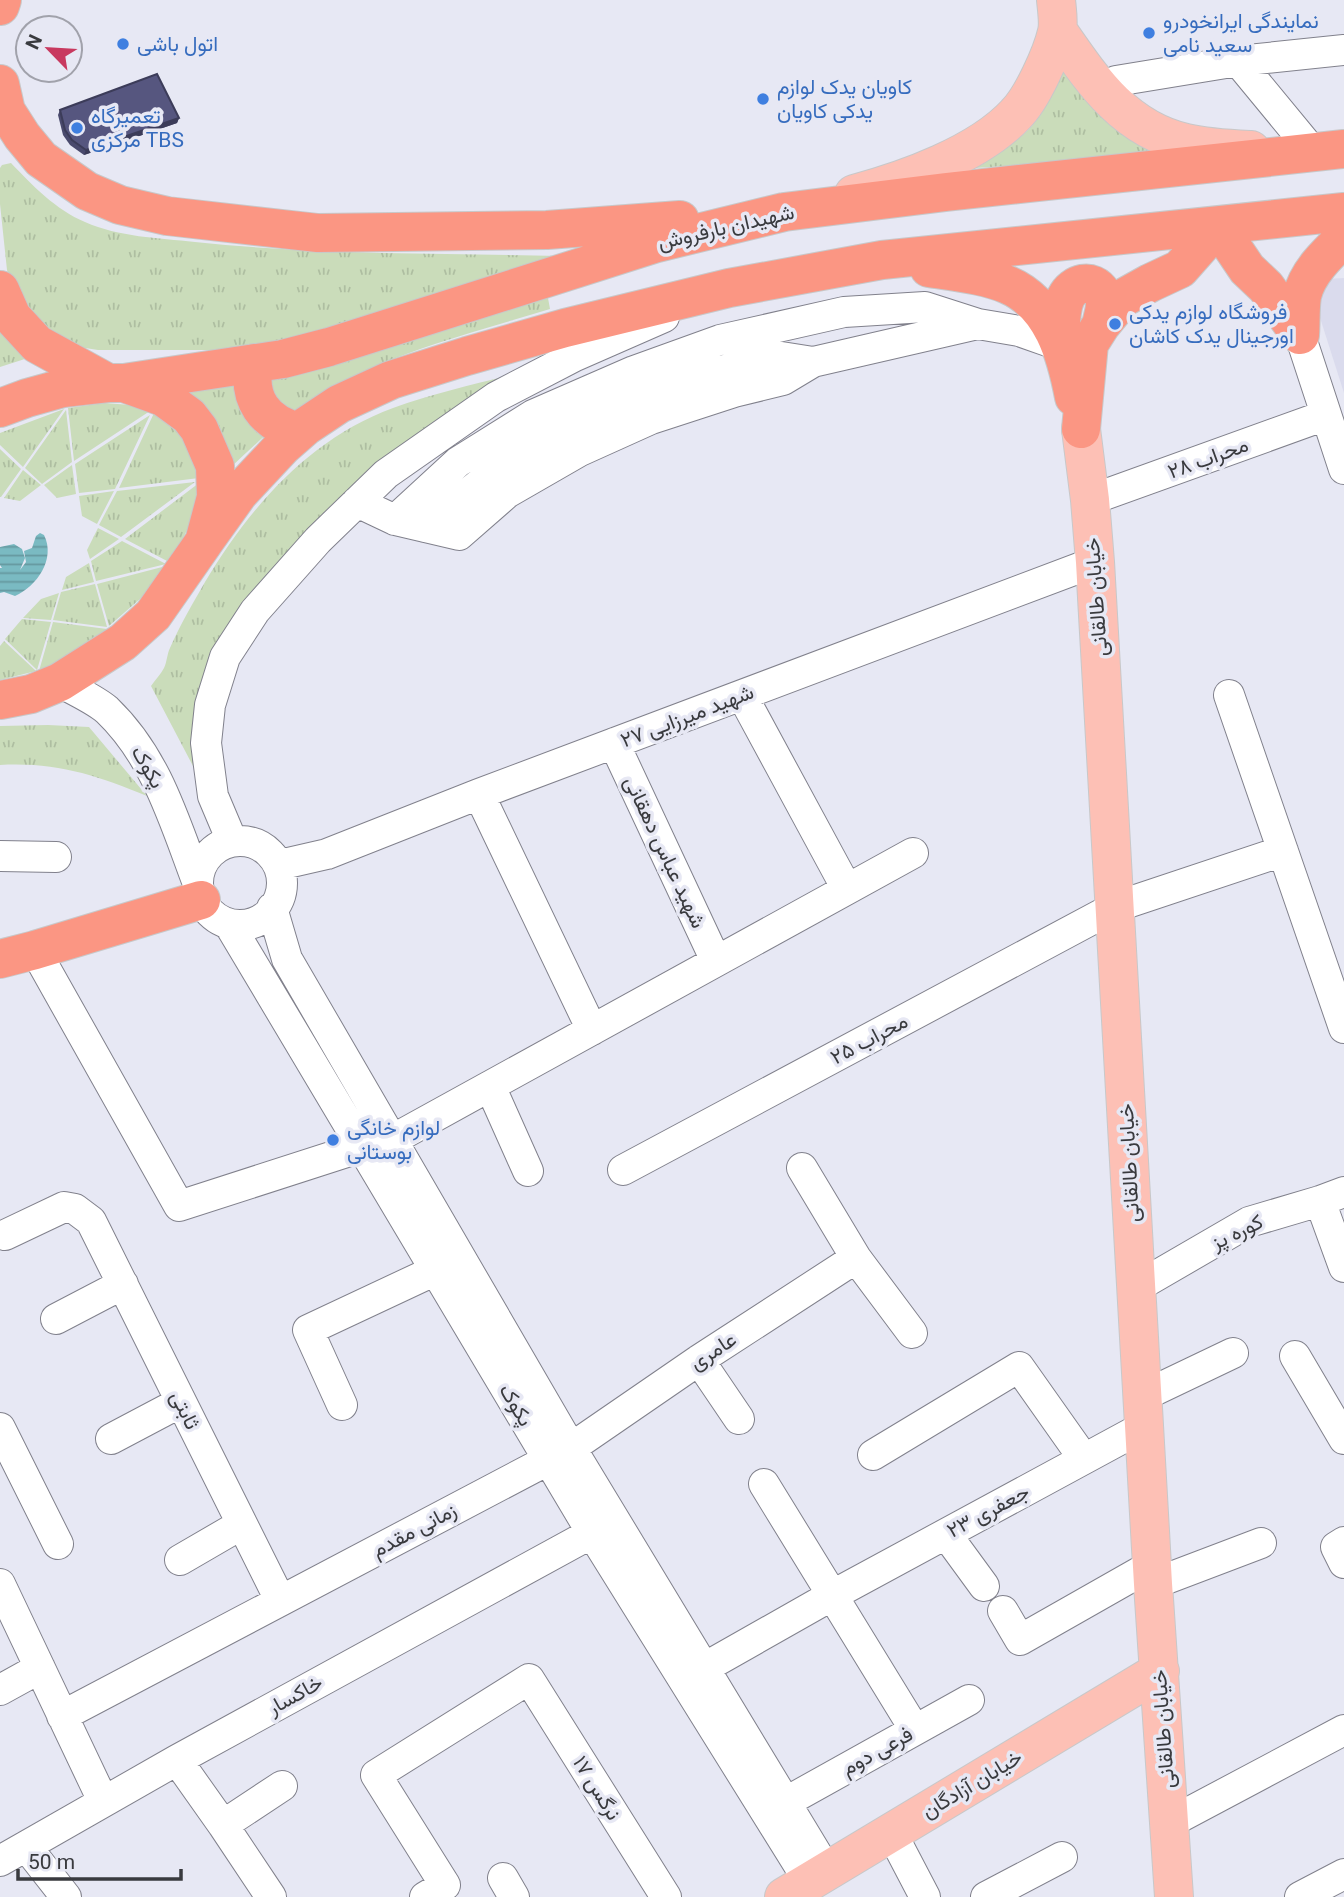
<svg xmlns="http://www.w3.org/2000/svg" width="1344" height="1897" viewBox="0 0 1344 1897" font-family="Roboto,Vazirmatn,sans-serif">
<style>
.built{fill:#dadbed}
.grass{fill:url(#grass-tufts)}
.water{fill:url(#water-rules)}
.lines{fill:none;stroke-linecap:round;stroke-linejoin:round}
.minor-casing{stroke:#81818c;stroke-width:32}
.major-casing{stroke:#c8c8c9;stroke-width:40}
.highway-casing{stroke:#c8c8c9;stroke-width:40}
.minor{stroke:#fff;stroke-width:30}
.major{stroke:#fdc0b5;stroke-width:38}
.highway{stroke:#fb9683;stroke-width:38}
.wall{fill:#4a4a6d}
.shaded-wall{fill:#3c3c59}
.building{fill:#56567f;stroke:#3c3c59;stroke-width:2}
.shop-dot{fill:#3f7fe0;stroke:#e7e8f4;stroke-width:2.5}
.labels{text-anchor:middle;stroke-width:7;stroke-linejoin:round;paint-order:stroke}
.shop-label{font-size:21px;fill:#366cbe;stroke:#e7e8f4;text-anchor:start}
.street-label{font-size:21px;fill:#393a3e;stroke:#e7e8f4}
</style>
<defs>
<pattern id="grass-tufts" width="24" height="20" patternUnits="userSpaceOnUse" patternTransform="scale(1.75)"><rect width="24" height="20" fill="#cadcba"/><path d="M3 7l-1-3M5 7V3M7 7l1-3M15 17l-1-3M17 17v-4M19 17l1-3" fill="none" stroke="#aebea1"/></pattern>
<pattern id="water-rules" width="6" height="5" patternUnits="userSpaceOnUse" patternTransform="scale(1.75)"><rect width="6" height="5" fill="#7abac2"/><path d="M0 2.5h6" fill="none" stroke="#65989f"/></pattern>
</defs>
<rect width="100%" height="100%" fill="#e7e8f4"/>
<path class="built" d="M1344,278v115l-36,-113z"/>
<path class="grass" d="M1064,68l22,33 27,26 54,29 -192,12c20,-14 46,-27 61,-47 12,-15 19,-35 28,-53z
M11,163c21,22 45,47 74,59 34,15 73,16 110,20 121,13 244,11 366,14l-229,75 -103,19h-131l-32,-5 -22,-11 -29,-40 -8,-24 -7,-66v-36l2,-3z
M548,298l2,11c-78,24 -165,45 -235,88 -32,20 -59,47 -86,72l-56,-80 299,-71z
M0,326l31,31 -31,10z
M511,375l-152,108 -163,240 -3,43 -42,-80c4,-6 10,-12 13,-18 3,-6 3,-14 6,-20 10,-23 23,-45 35,-66 45,-75 104,-143 188,-174 38,-14 78,-23 118,-33z
M104,403l27,2 19,6 -76,50 -6,-53z
M64,409l-41,58 -23,-22v-12z
M66,410l6,52 -30,22 -17,-16z
M154,413l16,11 18,21 11,33 -80,10z
M150,415l-35,74 -36,4 -4,-29z
M0,449l21,20 -20,28h-1z
M72,465l4,29 -19,4 -13,-13z
M23,470l18,15 -21,16 -16,-3z
M195,482l-74,55 -22,-12 18,-34z
M199,483c0,29 -15,55 -30,79l-44,-23z
M114,491l-17,33 -15,-8 -3,-20z
M98,528l21,11 -29,20 -3,-9z
M122,541l44,23 -70,17 -5,-20z
M89,563l5,19 -32,8 4,-13z
M166,566l-26,33 -31,27 -12,-42z
M95,584l12,43 -54,-7 8,-28z
M59,593l-8,27 -28,-2 18,-19z
M22,619l29,3 -14,48 -32,-31z
M53,622l54,7 -46,31 -22,11z
M4,641l32,30 -36,9v-34z
M48,725l41,2 58,69c-51,-21 -91,-34 -147,-31v-39z"/>
<path class="water" d="M40,533l4,2c12,24 -7,51 -29,61l-11,-4 -4,1v-25h2l-2,-3v-18l14,-3 8,5 3,9 -5,12 6,-8 -2,-11 8,-3 4,-12z"/>
<g class="lines">
<g class="minor-casing">
<path id="minor" d="M1238,61l75,91
M1116,81l122,-20 106,-11
M1300,335l44,134
M1090,500l236,-85
M357,502l38,18 64,15 48,-42 73,-42 71,-32 83,-27 49,-12 30,-18 165,-38 41,7 37,13 8,9
M395,520l63,-58 75,-47 101,-44 86,-31 124,-28 81,-5 53,17
M425,527l76,-60 61,-34 95,-44 118,-33 38,6
M60,682c15,9 34,17 47,28 49,47 67,110 90,171
M742,695l105,194
M1229,695l115,333
M614,743l102,218
M479,794l113,236
M232,841l-19,-45 -7,-53 4,-38 15,-48 30,-46 63,-71 68,-66 110,-77 79,-41 89,-39
M198 883a42 42 0 1 1 84 0a42 42 0 1 1-84 0Z
M0,856l56,1
M279,865l48,-11 152,-60 616,-232
M272,908l15,51 284,489 256,423
M229,924l363,609 218,350
M35,950l144,256 183,-59
M490,1086l38,85
M392,1140l521,-287
M802,1168l54,90 56,75
M623,1170l492,-263 168,-56
M1320,1201l24,66
M5,1235l59,-28 11,2 16,12 189,379
M1137,1287l112,-65 71,-21 24,-9
M56,1319l67,-35
M1295,1356l49,83
M699,1360l40,59
M1143,1396l90,-43
M342,1405l-34,-75 128,-60
M0,1428l58,116
M111,1439l70,-37
M571,1448l128,-88 157,-102
M873,1455l146,-88 65,92
M764,1484l151,246
M946,1534l38,52
M1344,1542l-8,5 8,16
M180,1560l62,-36
M0,1584l103,217
M1153,1584l108,-41
M1003,1611l17,29 132,-75
M704,1668l127,-72 314,-170
M0,1690l40,-22
M62,1716l486,-256
M177,1760l46,65 48,72
M786,1802l183,-102
M1169,1823l175,-93
M223,1825l59,-39
M891,1832l34,65
M26,1846l40,51
M0,1861l177,-101 415,-227
M503,1878l11,19
M425,1897l20,-12 -69,-110 153,-96 137,218
M986,1897l76,-40
M1300,1897l44,-23"/>
</g>
<g class="major-casing">
<path id="major" d="M1058,31c34,49 66,98 128,112 21,5 44,6 65,7
M854,194c52,-14 125,-40 162,-80 16,-16 36,-60 41,-82 2,-9 0,-22 -1,-32
M1081,429l9,71 5,62 58,1022 21,313
M784,1897l376,-226"/>
</g>
<g class="highway-casing">
<path id="highway" d="M0,6l2,-6
M0,84l6,27 16,25 19,23 46,32 33,14 47,11 151,17 229,-3 133,-10
M929,268c25,4 57,7 79,17 44,19 58,70 66,112
M0,290l12,27 25,27 71,39
M1300,335c1,-12 0,-26 2,-39 5,-23 25,-42 42,-58
M1060,341c1,-15 0,-31 6,-44 7,-14 26,-20 36,-4 6,10 1,22 -1,32
M254,363c-7,36 10,60 45,69
M124,383l159,-24 46,-12 328,-104 127,-31 162,-20 398,-43
M0,408l27,-10 36,-10 45,-5h16l39,14 26,19 10,13 16,37 1,31 -12,45 -51,73 -30,27 -63,40 -29,12 -31,6
M1081,429l8,-85 12,-19 22,-27 27,-15 30,-14 38,-43 29,43 19,18 34,48
M204,542l35,-49 43,-46 24,-21 33,-22 52,-24 76,-24 98,-28 164,-40 153,-28 462,-48
M0,959l35,-9 166,-50"/>
</g>
<use href="#minor" class="minor"/>
<use href="#major" class="major"/>
<use href="#highway" class="highway"/>
</g>
<path class="wall" d="M60,110l119,8 -2,5 -93,32 -14,-10 -7,-10 -5,-20z"/>
<path class="shaded-wall" d="M179,118l-2,5 -93,32 2,-5z"/>
<path class="building" d="M157,74l22,44 -93,32 -14,-10 -7,-10 -5,-20z"/>
<g class="shop-dot">
<circle cx="1149" cy="33" r="7"/>
<circle cx="123" cy="44" r="7"/>
<circle cx="763" cy="99" r="7"/>
<circle cx="77" cy="128" r="7"/>
<circle cx="1115" cy="324" r="7"/>
<circle cx="333" cy="1140" r="7"/>
</g>
<g class="labels">
<g class="shop-label">
<text x="1163" y="28">نمایندگی ایرانخودرو<tspan x="1163" dy="24">سعید نامی</tspan></text>
<text x="137" y="51">اتول باشی</text>
<text x="777" y="94">کاویان یدک لوازم<tspan x="777" dy="24">یدکی کاویان</tspan></text>
<text x="91" y="123">تعمیرگاه<tspan x="91" dy="24">مرکزی TBS</tspan></text>
<text x="1129" y="319">فروشگاه لوازم یدکی<tspan x="1129" dy="24">اورجینال یدک کاشان</tspan></text>
<text x="347" y="1135">لوازم خانگی<tspan x="347" dy="24">بوستانی</tspan></text>
</g>
<g class="street-label">
<text transform="translate(726 227) rotate(-13)" y="7">شهیدان بارفروش</text>
<text transform="translate(1208 458) rotate(-20)" y="7">محراب ۲۸</text>
<text transform="translate(1096 597) rotate(-94)" y="7">خیابان طالقانی</text>
<text transform="translate(687 716) rotate(-21)" y="7">شهید میرزایی ۲۷</text>
<text transform="translate(148 767) rotate(60)" y="7">پکوک</text>
<text transform="translate(665 852) rotate(65)" y="7">شهید عباس دهقانی</text>
<text transform="translate(869 1039) rotate(-28)" y="7">محراب ۲۵</text>
<text transform="translate(1129 1163) rotate(-93)" y="7">خیابان طالقانی</text>
<text transform="translate(1237 1232) rotate(-26)" y="7">کوره پز</text>
<text transform="translate(713 1351) rotate(-33)" y="7">عامری</text>
<text transform="translate(516 1405) rotate(59)" y="7">پکوک</text>
<text transform="translate(185 1410) rotate(64)" y="7">ثابتی</text>
<text transform="translate(988 1511) rotate(-28)" y="7">جعفری ۲۳</text>
<text transform="translate(414 1530) rotate(-28)" y="7">زمانی مقدم</text>
<text transform="translate(295 1695) rotate(-29)" y="7">خاکسار</text>
<text transform="translate(1163 1729) rotate(-94)" y="7">خیابان طالقانی</text>
<text transform="translate(877 1751) rotate(-29)" y="7">فرعی دوم</text>
<text transform="translate(972 1784) rotate(-31)" y="7">خیابان آزادگان</text>
<text transform="translate(597 1788) rotate(58)" y="7">نرگس ۱۷</text>
</g>
</g>
<g transform="translate(49 49) rotate(295)"><circle r="33" fill="#e7e8f4" stroke="#a1a2ab" stroke-width="2"/>
<path d="M0-5L12 26L0 18L-12 26Z" fill="#c8395f"/>
<text y="-10" font-size="19" font-weight="bold" text-anchor="middle" fill="#393a3e">N</text>
</g>
<path d="M18 1869v10h163v-10" fill="none" stroke="#393a3e" stroke-width="3.5"/>
<text x="28" y="1869" font-size="21" fill="#393a3e" stroke="#e7e8f4" stroke-width="5" paint-order="stroke">50 m</text>
</svg>
